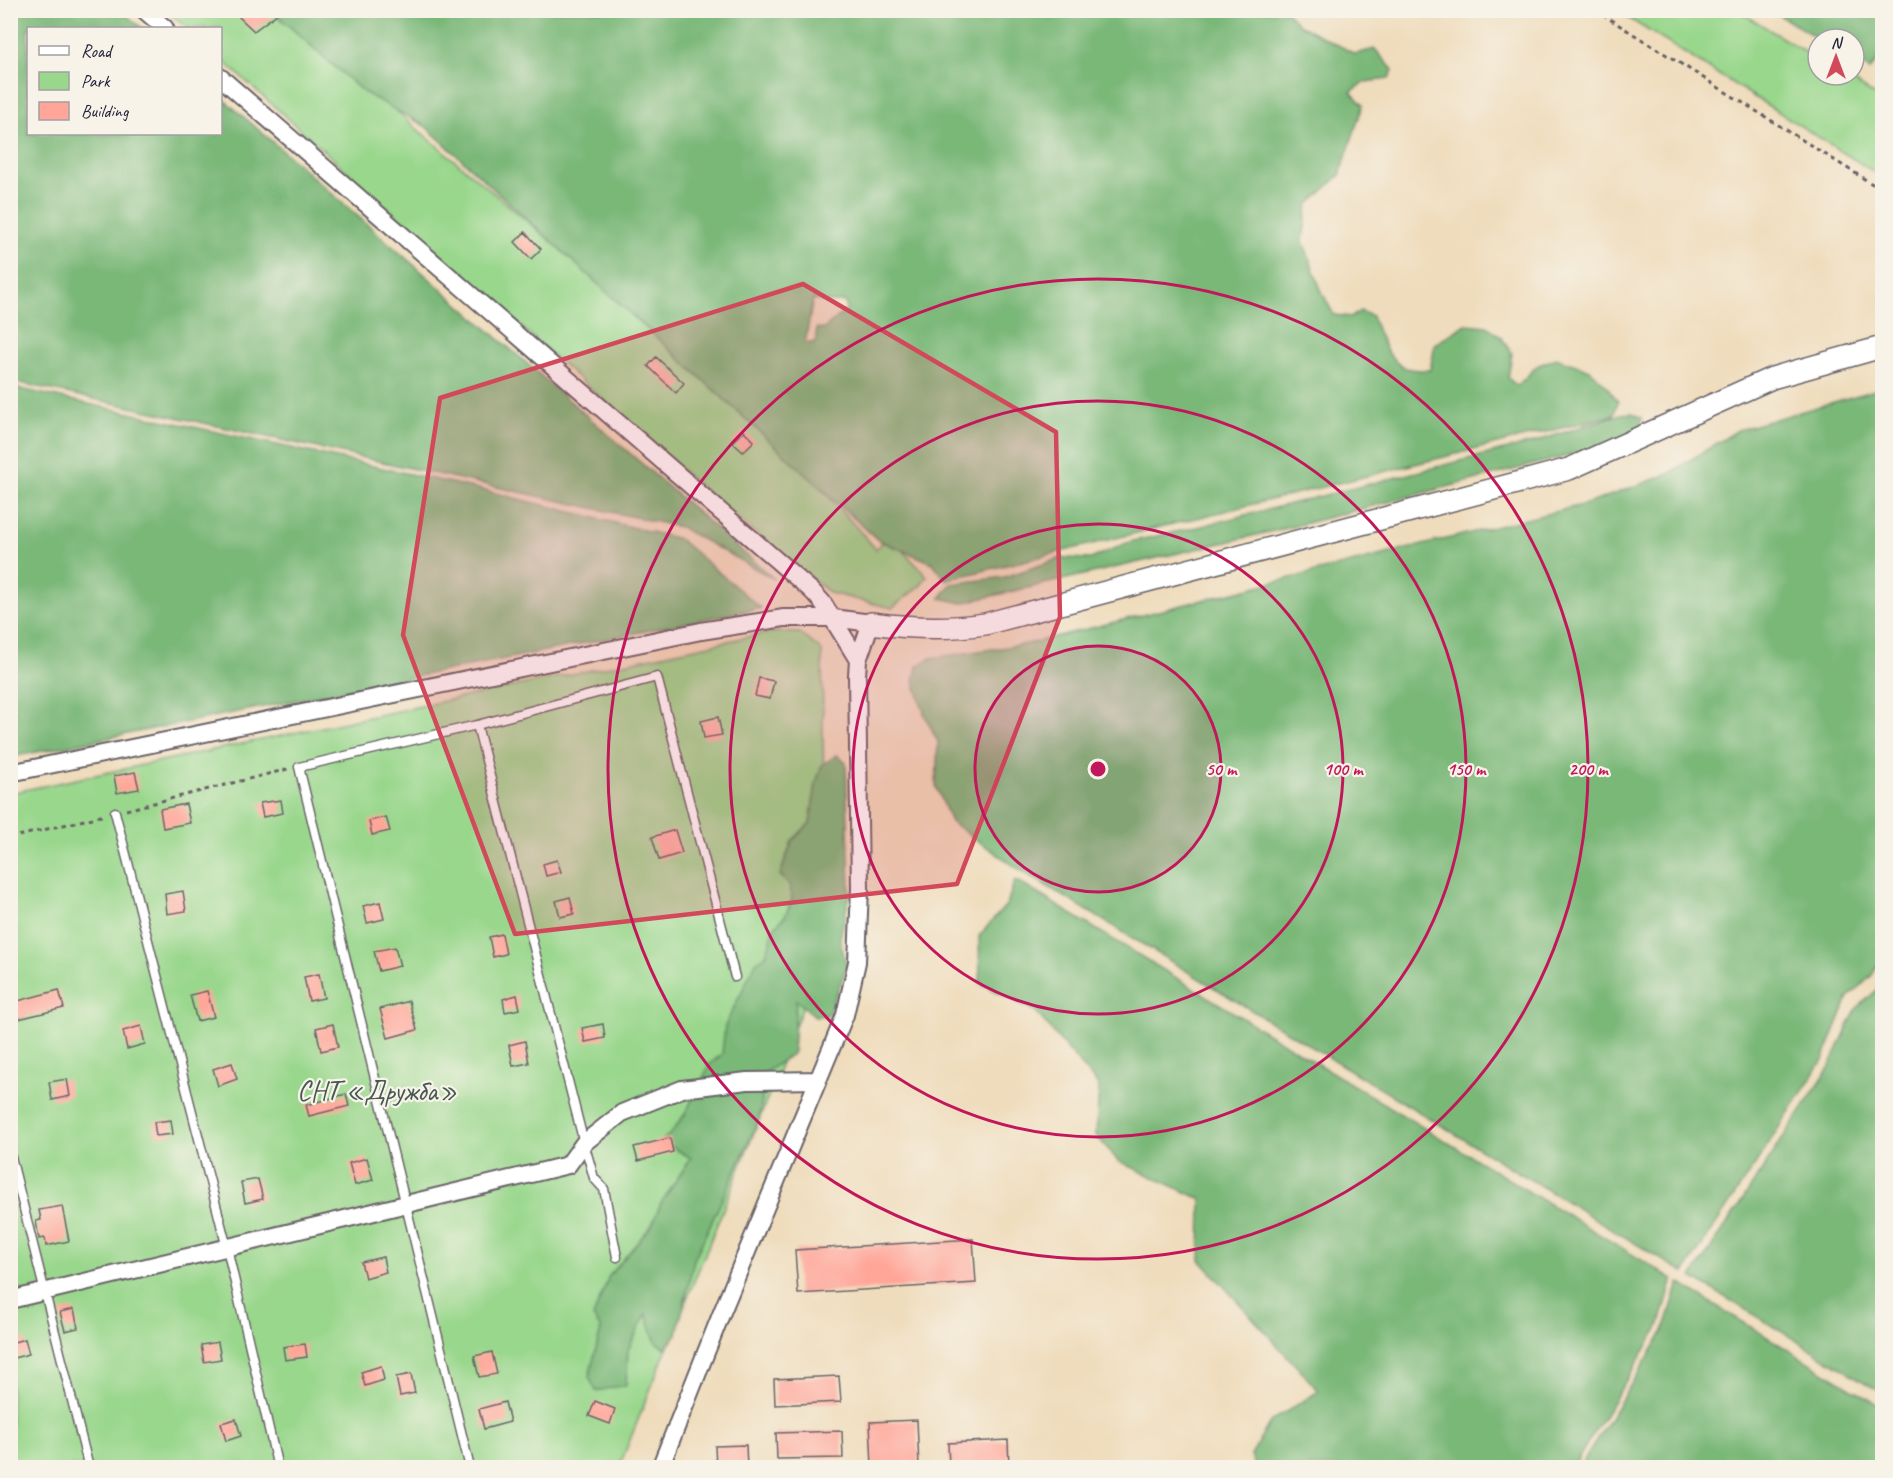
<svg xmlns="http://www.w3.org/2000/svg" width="1893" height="1478" viewBox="0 0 1893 1478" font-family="Caveat,sans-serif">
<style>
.green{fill:#99d78c;stroke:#5e7c64;stroke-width:1.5}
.forest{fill:#7ab878;stroke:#4e6d5a;stroke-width:1.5;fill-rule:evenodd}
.building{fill:#ffa699}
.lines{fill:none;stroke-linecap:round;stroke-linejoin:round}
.service-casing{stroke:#6a6368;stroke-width:11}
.minor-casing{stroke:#6a6368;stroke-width:20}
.tertiary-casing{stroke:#6a6368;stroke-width:24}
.path{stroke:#6a6368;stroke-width:3;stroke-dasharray:4.5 4.5;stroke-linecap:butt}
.service{stroke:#fff;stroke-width:8}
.minor{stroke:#fff;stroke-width:16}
.tertiary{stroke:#fff;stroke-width:21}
.marked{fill:#d1495b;fill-opacity:0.2;stroke:#d1495b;stroke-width:4.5;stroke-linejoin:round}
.ring{fill:none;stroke:#c2185b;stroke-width:3}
.labels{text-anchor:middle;stroke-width:4.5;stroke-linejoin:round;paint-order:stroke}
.park-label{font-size:28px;fill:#465853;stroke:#f7f3e8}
.centre{fill:#c2185b;stroke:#f7f3e8;stroke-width:3}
.ring-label{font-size:18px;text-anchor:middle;font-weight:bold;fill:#c2185b;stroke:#f7f3e8;stroke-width:4.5;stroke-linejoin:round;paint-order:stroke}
</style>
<rect width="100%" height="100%" fill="#f7f3e8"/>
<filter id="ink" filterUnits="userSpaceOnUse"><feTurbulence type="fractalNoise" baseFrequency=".0167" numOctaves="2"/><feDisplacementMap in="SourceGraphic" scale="12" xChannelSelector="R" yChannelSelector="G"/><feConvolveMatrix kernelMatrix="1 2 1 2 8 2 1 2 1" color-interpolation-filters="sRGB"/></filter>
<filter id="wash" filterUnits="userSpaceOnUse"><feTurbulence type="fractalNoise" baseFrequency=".008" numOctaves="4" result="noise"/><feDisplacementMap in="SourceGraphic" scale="24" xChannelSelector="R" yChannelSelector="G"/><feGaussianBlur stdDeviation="1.35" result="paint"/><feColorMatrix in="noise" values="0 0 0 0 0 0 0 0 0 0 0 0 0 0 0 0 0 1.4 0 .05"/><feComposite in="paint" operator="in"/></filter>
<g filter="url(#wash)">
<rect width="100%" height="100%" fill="#efdcbc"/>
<path class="green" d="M167,11h116l133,117 185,155 160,139 115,127 13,-13 38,40 -6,9 -29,23 -62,-15 -108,-87 -501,-447 -1,-31h-33z
M1617,11h122l79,49v15h25l39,25v77z
M771,632l29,1 22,18 4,295 -67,174 -140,347h-608l-1,-674z"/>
<path class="forest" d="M11,10l110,1 21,17h-114v106h192l1,-37 553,482 -94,-52 -669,-146z
M272,11h1014l14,14 55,29 20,-5 18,21 -4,9 -24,3 -14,10 12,13 -23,70 -32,30 -5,36 18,49 13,25 18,2 8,-6 12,5c6,17 17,50 38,53 6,1 13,1 20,1l5,-26 31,-20 21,2 14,11 11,16 -4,25 9,8 20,-20 19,-8 34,12 16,15 12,17 -4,13 -668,165 -13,-17 -55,-23 -453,-414 -62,-34zM813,299l12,3h20l2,7 -23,20 -7,-1 -2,15h-10z
M1772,11h110v43l-12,16 -16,-10v-21h-35z
M11,387l472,103 196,49 82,69 -750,149z
M1882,388v569l-10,18 -24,23 -25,62 -139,213 -665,-404 -68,-47 -15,-36 2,-44 -13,-26 -11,-35 3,-15 14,-8 96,-14 563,-141 78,-29 70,-44z
M1632,413l10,5 -3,11 -15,9 -57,18 -272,70 -333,77 -22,-5 11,-14 54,-7 56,-19 30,1 38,-17 69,-15 334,-84 89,-29z
M837,755l9,8 4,129 -10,47 7,28 -19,48 -13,1 -19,-16 -3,53 -27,19 -7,48 -65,140 -17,74 -11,14 -10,-5 -10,-29 -18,36 -2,35 -30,6 -7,-14 12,-48 -8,-12 16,-41 43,-51 9,-22 30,-45 -29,-17 10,-9 13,-18 25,-50 12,-10 3,-28 31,-64 9,-6 6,-15 2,-12 12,-13 7,-15 -2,-16 -10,-10 12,-34 18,-18 6,-40 6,-18z
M1015,880l658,399 -14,48 -86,140h-318l-4,-12 19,-33 49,-31 -119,-131 1,-61 -83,-38 -22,-26 3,-49 -64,-75 -55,-28 -1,-47 28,-32z
M1882,980v166l-6,4 -1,18 7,2v223l-190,-116 137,-209 27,-59 21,-19z
M1679,1283l203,124v60h-302l84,-136z"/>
<g id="blocks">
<path class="building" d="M248,10h34l-28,21 -15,-14z
M525,232l16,17 -10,10 -16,-17z
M656,357l28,26 -8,10 -28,-27z
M744,431l10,10 -11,11 -11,-10z
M759,678l15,3 -4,18 -15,-3z
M718,717l4,18 -18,3 -3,-17z
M135,772l4,17 -22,4 -3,-17z
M281,800l2,13 -20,4 -3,-14z
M186,804l4,19 -27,5 -3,-19z
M386,817l4,14 -18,4 -3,-14z
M675,830l7,23 -23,7 -7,-23z
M557,860l4,12 -15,4 -3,-12z
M183,891l3,20 -19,3 -2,-20z
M570,897l4,17 -14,3 -4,-16z
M380,902l4,17 -17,4 -4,-17z
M502,934l4,20 -13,3 -4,-20z
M395,947l5,19 -21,5 -5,-20z
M319,974l5,24 -15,3 -5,-24z
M59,990l5,18 -54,13v-18z
M207,991l7,26 -17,4 -7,-26z
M517,995l3,14 -15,3 -2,-13z
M409,1001l8,29 -29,8 -8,-29z
M333,1024l5,23 -17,4 -5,-23z
M603,1024l2,14 -20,4 -3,-14z
M141,1026l4,18 -18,5 -4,-18z
M525,1041l4,22 -16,3 -4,-21z
M232,1063l5,16 -19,7 -5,-17z
M67,1079l3,17 -18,4 -3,-18z
M346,1094l3,12 -40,10 -3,-11z
M171,1120l2,14 -17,2 -2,-14z
M670,1138l3,14 -35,9 -4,-14z
M367,1158l6,22 -18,5 -6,-22z
M258,1179l5,20 -18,4 -4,-21z
M62,1206l7,35 -23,5 -1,-8 -6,1 -3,-18 5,-1 -2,-10z
M973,1239l3,44 -178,11 -3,-44z
M383,1257l3,15 -21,6 -4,-16z
M74,1309l4,19 -13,3 -5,-19z
M25,1339l4,15 -19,5v-16z
M218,1342l3,17 -17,3 -3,-17z
M305,1344l2,13 -22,3 -2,-13z
M492,1352l5,22 -18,3 -5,-21z
M381,1366l3,14 -19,6 -4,-14z
M411,1374l4,19 -15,3 -4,-19z
M839,1376l2,26 -66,3 -1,-26z
M595,1401l20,8 -5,15 -21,-8z
M505,1402l5,20 -26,7 -5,-20z
M236,1419l5,17 -15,5 -5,-18z
M917,1420l2,47h-47l-2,-45z
M842,1431l1,27 -66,1 -1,-26z
M1008,1440l1,27h-60l-1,-24z
M746,1445l1,22h-31l-1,-21z"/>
</g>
</g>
<g filter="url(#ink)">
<use href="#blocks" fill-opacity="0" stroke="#6a6368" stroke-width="1.5"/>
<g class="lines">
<g class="service-casing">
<path id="service" d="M477,725l107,418 10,35 10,11 13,68
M115,812l112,436 51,220
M10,1153l79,315
M470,1468l-171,-701 178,-42 180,-48 78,300"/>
</g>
<g class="minor-casing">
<path id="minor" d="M144,10l21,18
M220,77l592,514 11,12 35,57
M10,773l691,-142 83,-13h49l38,5 -13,37 -1,15 3,213 -3,74 -12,53 -123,297 -62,156
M10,1300l558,-135 16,-22 38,-30 60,-24 65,-8 71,-1"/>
</g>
<g class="tertiary-casing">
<path id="tertiary" d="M871,623c38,5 75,7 114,1l584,-155 203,-91 110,-31"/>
</g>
<path class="path" d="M1595,10l287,180
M126,810l162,-41
M10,838l95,-23"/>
<use href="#service" class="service"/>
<use href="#minor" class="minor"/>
<use href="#tertiary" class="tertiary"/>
</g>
</g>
<path class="marked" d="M803,284l253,148 4,185 -103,267 -442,50 -112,-299 37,-237z"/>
<circle cx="1098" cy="769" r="123" fill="#c2185b" fill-opacity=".12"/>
<g class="ring">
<circle cx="1098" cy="769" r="123"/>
<circle cx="1098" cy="769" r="245"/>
<circle cx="1098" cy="769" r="368"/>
<circle cx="1098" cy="769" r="490"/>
</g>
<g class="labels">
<g class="park-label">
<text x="377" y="1100">СНТ «Дружба»</text>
</g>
</g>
<circle cx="1098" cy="769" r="9" class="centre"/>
<g class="ring-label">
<text x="1221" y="775">50 m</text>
<text x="1343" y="775">100 m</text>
<text x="1466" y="775">150 m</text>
<text x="1588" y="775">200 m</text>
</g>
<rect width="1893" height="1478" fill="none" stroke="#f7f3e8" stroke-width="36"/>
<rect x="27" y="27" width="195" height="108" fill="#f7f3e8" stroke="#a29fa3" stroke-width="1.5"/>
<rect x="39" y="46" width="30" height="9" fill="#ffffff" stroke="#a29fa3" stroke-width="1.5"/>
<text x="81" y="57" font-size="18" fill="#22223b">Road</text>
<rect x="39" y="72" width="30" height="18" fill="#99d78c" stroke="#a29fa3" stroke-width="1.5"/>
<text x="81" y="87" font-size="18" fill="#22223b">Park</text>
<rect x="39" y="102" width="30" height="18" fill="#ffa699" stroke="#a29fa3" stroke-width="1.5"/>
<text x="81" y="117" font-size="18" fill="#22223b">Building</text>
<g transform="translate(1836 57)"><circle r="28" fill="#f7f3e8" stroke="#a29fa3" stroke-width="1.5"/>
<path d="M0-4.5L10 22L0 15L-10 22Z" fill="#d1495b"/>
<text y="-9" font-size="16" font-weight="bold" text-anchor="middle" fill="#22223b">N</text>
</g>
</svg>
